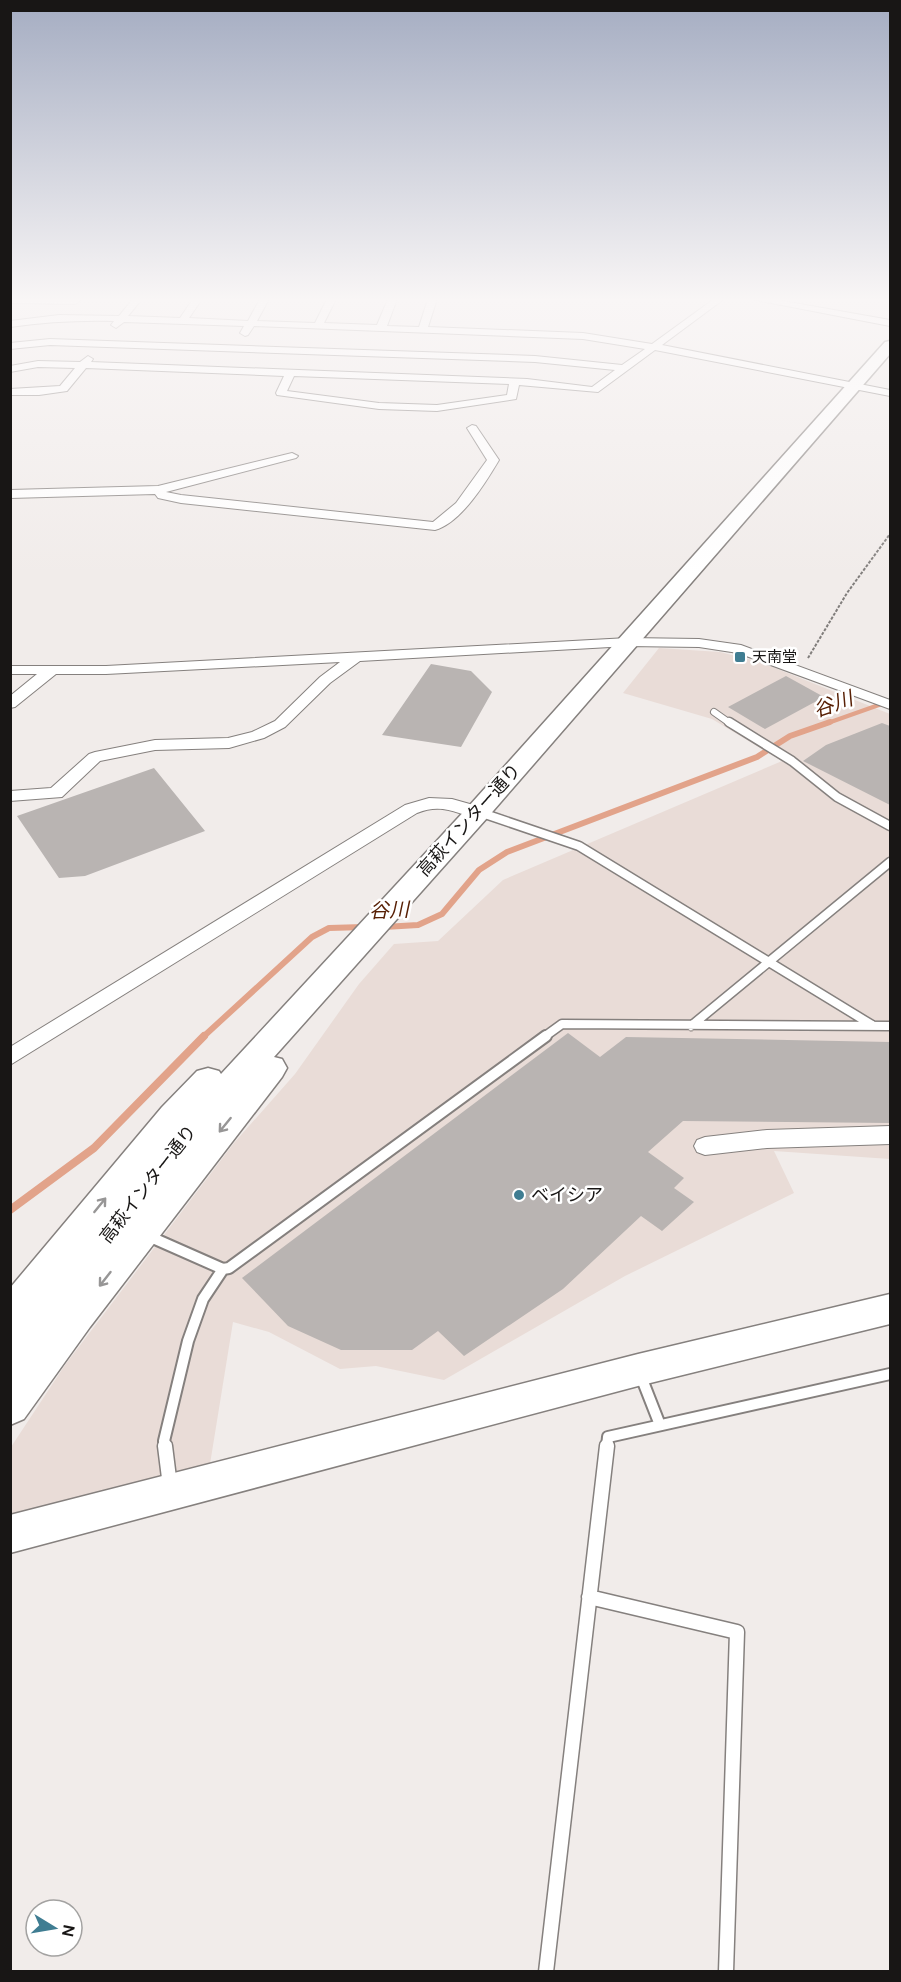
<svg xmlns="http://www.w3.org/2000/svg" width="901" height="1982" viewBox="0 0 901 1982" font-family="'DM Sans','Noto Sans JP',sans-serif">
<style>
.built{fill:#e9dcd7}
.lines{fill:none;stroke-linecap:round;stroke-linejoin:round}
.stream-far2{stroke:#e2a38a;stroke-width:4.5}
.stream-far1{stroke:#e2a38a;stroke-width:6}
.stream{stroke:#e2a38a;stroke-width:8}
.building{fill:#b9b4b2}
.lane-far3-casing{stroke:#85807e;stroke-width:8}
.lane-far2-casing{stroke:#85807e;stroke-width:11}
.lane-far1-casing{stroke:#85807e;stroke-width:14}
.lane-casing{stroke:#85807e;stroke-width:17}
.street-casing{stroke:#85807e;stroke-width:2}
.secondary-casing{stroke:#85807e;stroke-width:3}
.primary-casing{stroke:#85807e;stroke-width:3}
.path{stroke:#817e7c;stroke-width:2;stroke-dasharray:3 1.5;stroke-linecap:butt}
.lane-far3{stroke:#fff;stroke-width:6}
.lane-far2{stroke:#fff;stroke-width:8}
.lane-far1{stroke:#fff;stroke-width:10}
.lane{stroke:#fff;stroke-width:14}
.street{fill:#fff;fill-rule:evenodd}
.secondary{fill:#fff;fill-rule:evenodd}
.primary{fill:#fff;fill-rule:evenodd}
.oneway{stroke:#979696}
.poi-dot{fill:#3f7d92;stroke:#fff;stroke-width:2}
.labels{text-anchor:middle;stroke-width:5;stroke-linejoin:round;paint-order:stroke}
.far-poi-label{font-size:15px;fill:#181615;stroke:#fff;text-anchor:start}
.street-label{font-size:18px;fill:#181615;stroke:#fff}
.poi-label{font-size:18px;fill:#181615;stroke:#fff;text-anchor:start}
.water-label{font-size:20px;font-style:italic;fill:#582005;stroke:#fff}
</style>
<rect width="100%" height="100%" fill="#f1ecea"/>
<path class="built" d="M659,648l61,4 40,10 130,52v445l-116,-8 20,42 -169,83 -181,104 -68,-14 -36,3 -71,-37 -36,-10 -23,142 -199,51v-68l54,-82 169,-222 61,-69 64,-90 35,-40 44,-3 65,-61 279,-119 -70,-42 -89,-26z"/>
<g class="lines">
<path class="stream-far2" d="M825,724l65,-23"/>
<path class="stream-far1" d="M384,927l34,-2 24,-11 37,-44 28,-18 250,-95 33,-21 40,-14
M203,1037l109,-100 17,-9 35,-1"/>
<path class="stream" d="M10,1210l84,-62 110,-112"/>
</g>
<path class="building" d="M431,664l40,7 21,21 -31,55 -79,-12z
M786,676l38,21 -59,32 -37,-22z
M882,723l8,3v79l-87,-44 23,-16z
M154,768l51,63 -120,45 -26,2 -42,-62z
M568,1033l32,24 26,-20 264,5v81l-207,-2 -35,31 36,26 -10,10 20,14 -32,29 -21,-15 -78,73 -99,67 -26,-25 -26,19h-71l-53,-24 -46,-48z"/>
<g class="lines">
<g class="lane-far3-casing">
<path id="lane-far3" d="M714,712l17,12"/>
</g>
<g class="lane-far2-casing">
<path id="lane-far2" d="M729,722l63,39 45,36 53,29
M479,812l100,34 293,179
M691,1026l199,-164
M544,1037l18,-13 328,2"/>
</g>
<g class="lane-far1-casing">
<path id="lane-far1" d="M146,1235l77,34
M640,1374l20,51
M165,1447l-1,-6 24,-100 15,-42 20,-30 6,-1 317,-232
M607,1447l1,-10 282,-63"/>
</g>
<g class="lane-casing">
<path id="lane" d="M165,1446l5,40
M589,1597l148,35 -11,340
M546,1972l61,-526"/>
</g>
<g class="street-casing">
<path id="street" d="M10,299h68l2,2 -5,3 -65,-1z
M133,299h9l-14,17 52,2 13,-19h9l-13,19 59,3 12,-22h9l-12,22 58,2 12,-24h9l-12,24 53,2 11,-26h9l-10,27 32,1 9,-28h9l-9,28 155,6 69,11 62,-45h10l-62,46 228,45v6l-235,-46 -57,42 -79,-7 -3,14 -79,12 -58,-2 -102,-14 -1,-2 8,-17 -198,-8 -19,23 -28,4h-29v-6l50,-3 15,-18 -37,-1 -28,5v-6l28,-5 42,1 8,-6 5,3 -2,3 436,17 65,8 23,-17 -80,-8 -485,-17 -40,4v-6l40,-4 485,17 87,9 23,-16 -62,-10 -329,-13 -6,9 -3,1 -5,-3 4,-7 -120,-4 -8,6 -5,-3 3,-4c-35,-1 -69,1 -104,6v-6l49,-6 60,1zM294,376l215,8 -2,11 -70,10 -58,-2 -92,-12z
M751,299h21l118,21v6z
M472,425l4,1 23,34c-13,22 -38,63 -64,70l-254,-27 -23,-5 -3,-4 -145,4v-8l148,-4 134,-33 6,3 -2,2 -130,34 15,3 252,27 23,-19 31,-43 -20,-32z
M628,638l71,1 42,6 149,55v9l-152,-56 -39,-6 -71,-1 -268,15 -30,22 -45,44 -21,11 -35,10 -74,2 -55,11 -38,36 -52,4v-10l41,-3 38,-34 6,-2 60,-12 73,-2 24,-6 23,-11 45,-44 20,-15 -234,12h-50l-41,33 -5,1v-12l27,-22h-27v-8h96z
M429,798l23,1 32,9 2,4 -2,4c-21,5 -36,-16 -67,-3l-407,252v-18l395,-242z
M890,1126v18l-123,4 -62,7 -8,-3 -3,-6 3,-6 8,-3 62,-7z"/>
</g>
<g class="secondary-casing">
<path id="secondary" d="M890,1294v30l-252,62 -628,167v-38l628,-161z"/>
</g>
<g class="primary-casing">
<path id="primary" d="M890,341v13l-403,464 -213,239 8,2 5,9 -5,9 -192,250 -66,92 -14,6v-137l152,-181 35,-36 11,-3 11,3 2,3 248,-268 416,-464z"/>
</g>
<path class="path" d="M808,658l39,-65 43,-59"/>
<use href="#lane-far3" class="lane-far3"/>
<use href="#lane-far2" class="lane-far2"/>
<use href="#lane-far1" class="lane-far1"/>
<use href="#lane" class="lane"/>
<use href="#street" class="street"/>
<use href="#secondary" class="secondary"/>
<use href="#primary" class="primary"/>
</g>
<defs><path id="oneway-shaft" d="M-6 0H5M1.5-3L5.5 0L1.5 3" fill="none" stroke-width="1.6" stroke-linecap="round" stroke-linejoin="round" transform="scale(1.5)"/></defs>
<g class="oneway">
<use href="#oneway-shaft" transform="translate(225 1125) rotate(129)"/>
<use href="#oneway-shaft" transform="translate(100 1205) rotate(-51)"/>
<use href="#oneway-shaft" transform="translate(105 1279) rotate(128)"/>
</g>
<linearGradient id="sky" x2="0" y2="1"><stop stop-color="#a5adc2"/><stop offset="0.52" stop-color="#f9f6f6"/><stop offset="1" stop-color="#f9f6f6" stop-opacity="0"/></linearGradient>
<rect width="901" height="577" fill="url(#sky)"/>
<g class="poi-dot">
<rect x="734" y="651" width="12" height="12" rx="3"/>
<circle cx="519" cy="1195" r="6"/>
</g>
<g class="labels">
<g class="far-poi-label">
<text x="752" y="662">天南堂</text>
</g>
<g class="street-label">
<text transform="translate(469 820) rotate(-48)" y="6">高萩インター通り</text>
<text transform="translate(148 1184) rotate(-52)" y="6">高萩インター通り</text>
</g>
<g class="poi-label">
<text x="531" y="1201">ベイシア</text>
</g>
<g class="water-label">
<text transform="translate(833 704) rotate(-19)" y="7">谷川</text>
<text transform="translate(389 910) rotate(-2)" y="7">谷川</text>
</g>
</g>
<rect width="901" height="1982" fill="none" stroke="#181615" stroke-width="24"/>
<g transform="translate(54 1928) rotate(101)"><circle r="28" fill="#ffffff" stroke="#a3a2a1" stroke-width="1.5"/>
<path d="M0-4.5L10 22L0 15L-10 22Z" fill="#3f7d92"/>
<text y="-9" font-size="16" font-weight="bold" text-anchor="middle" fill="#181615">N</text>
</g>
</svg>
